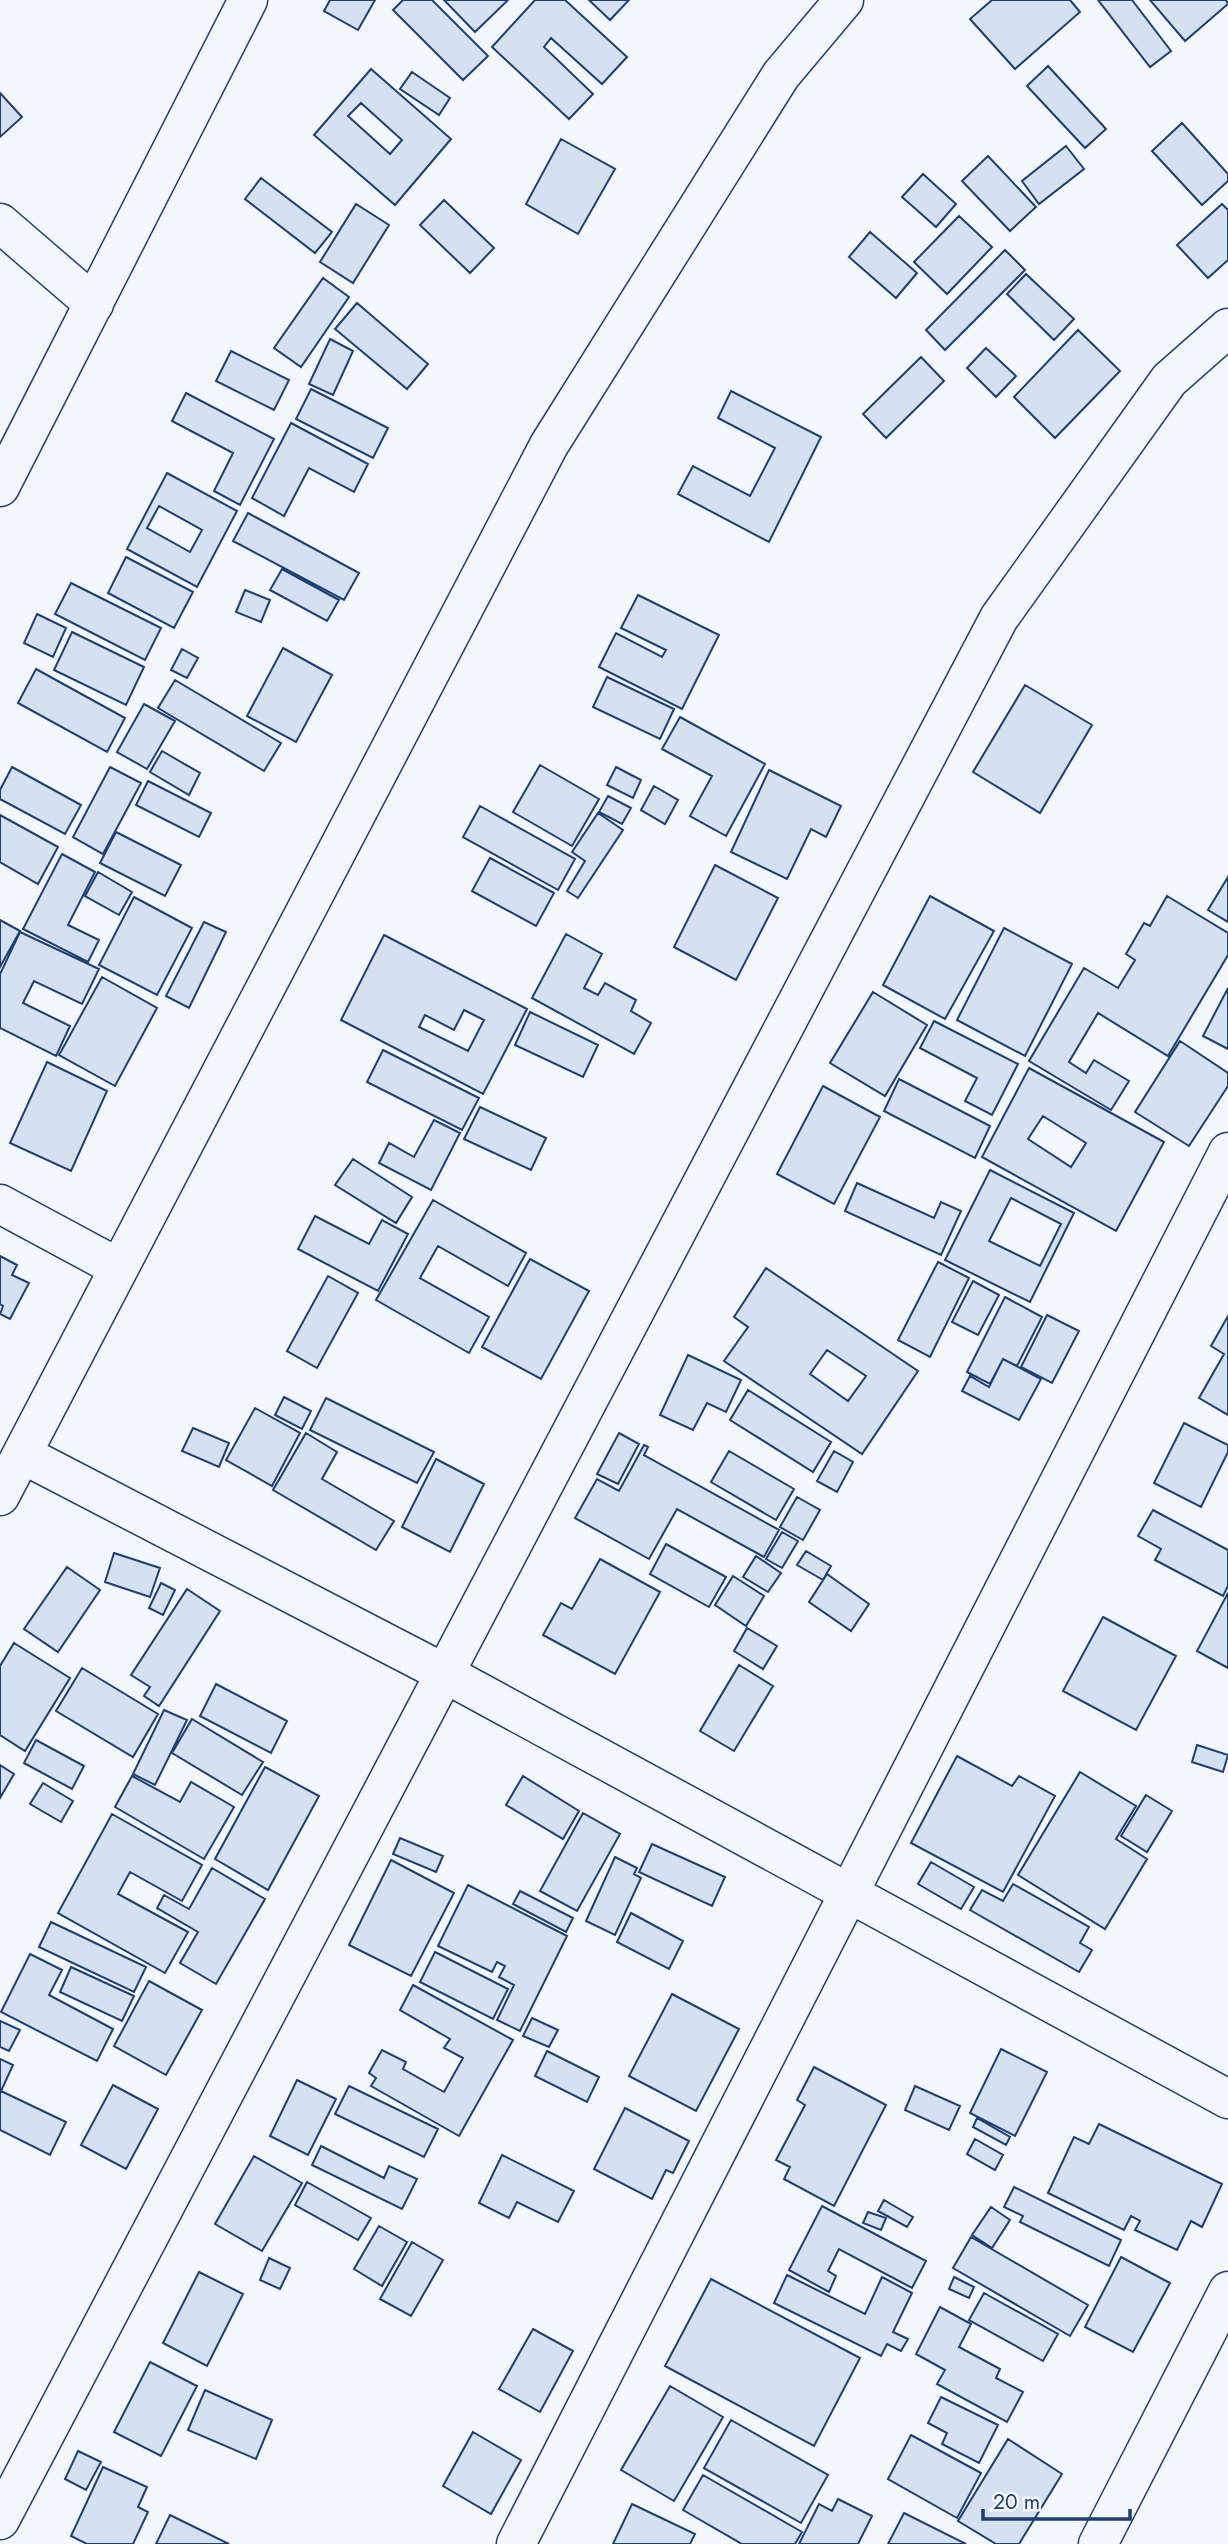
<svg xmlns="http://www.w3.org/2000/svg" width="1228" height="2544" viewBox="0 0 1228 2544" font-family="Jost,sans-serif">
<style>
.building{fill:#d5e0f0;stroke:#1d3f73;stroke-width:2;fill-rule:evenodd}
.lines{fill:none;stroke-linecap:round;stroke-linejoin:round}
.street-casing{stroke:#1d3f73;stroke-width:41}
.street{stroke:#f4f7fb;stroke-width:38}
</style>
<rect width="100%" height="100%" fill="#f4f7fb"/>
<path class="building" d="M330,0h45l-17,30 -34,-19z
M403,0h29l56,56 -25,24 -70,-70z
M444,0h64l-33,32z
M535,0h30l62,57 -25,27 -51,-46 -7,9 49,47 -24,25 -77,-72z
M589,0h40l-19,20z
M992,0h78l10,12 -65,57 -45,-50z
M1098,0h34l39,51 -21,16z
M1150,0h76l2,4 -43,37z
M1048,66l58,63 -21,19 -58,-62z
M371,69l80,70 -56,66 -81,-70zM361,103l41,37 -12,14 -42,-38z
M412,72l38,26 -11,17 -39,-26z
M0,93l22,24 -22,20z
M1182,123l46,51v7l-26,24 -50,-54z
M561,139l54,30 -37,65 -52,-30z
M1066,146l18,23 -45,35 -17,-23z
M988,156l48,51 -26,24 -48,-50z
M923,174l33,30 -20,23 -34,-30z
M261,178l71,54 -17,21 -70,-54z
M444,200l50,48 -24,25 -50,-48z
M356,204l33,21 -36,58 -33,-21z
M1222,204l6,6v50l-20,18 -31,-33z
M959,216l33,31 -45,47 -33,-32z
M870,232l47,41 -21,25 -47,-41z
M1005,250l20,20 -80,80 -19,-20z
M1026,274l48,45 -20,21 -47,-46z
M323,278l26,19 -48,70 -27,-19z
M357,303l71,61 -21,25 -72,-60z
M1078,330l42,41 -65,67 -41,-41z
M330,339l23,12 -20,44 -24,-11z
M986,348l30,28 -20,21 -29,-29z
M231,351l58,29 -15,30 -58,-29z
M921,357l23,24 -58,57 -23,-24z
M311,389l77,39 -15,30 -77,-39z
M731,391l90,46 -52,105 -91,-48 15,-28 57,30 25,-48 -57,-30z
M186,393l88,46 -34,66 -26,-14 19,-38 -61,-32z
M291,423l77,41 -14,28 -45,-24 -25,48 -32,-18z
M167,473l70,38 -40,76 -70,-38zM159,506l43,24 -12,22 -43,-24z
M248,513l111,60 -15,27 -111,-59z
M126,557l67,35 -19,36 -66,-35z
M282,569l57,31 -12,21 -57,-31z
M71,583l90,45 -16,32 -90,-46z
M245,590l25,10 -9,22 -25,-10z
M638,595l81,40 -37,74 -83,-42 17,-34 46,24 4,-7 -45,-22z
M37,614l29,14 -13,29 -29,-14z
M72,632l72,35 -18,38 -72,-35z
M283,648l49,27 -36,67 -49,-26z
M182,649l16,9 -11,20 -16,-8z
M36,669l89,49 -18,34 -89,-49z
M607,677l67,32 -14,30 -67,-32z
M175,680l106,63 -17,28 -106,-63z
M1025,685l67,40 -52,88 -67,-41z
M144,704l31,17 -28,48 -30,-17z
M680,717l85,47 -39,72 -36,-20 22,-40 -50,-27z
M162,751l38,22 -11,22 -39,-23z
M540,765l59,34 -27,47 -59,-34z
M12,767l69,38 -16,29 -65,-35v-9z
M110,767l31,16 -38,71 -30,-17z
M616,767l25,13 -8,18 -26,-13z
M769,770l72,36 -15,31 -15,-8 -24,50 -56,-27z
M148,781l63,32 -12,24 -63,-32z
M654,786l24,14 -13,24 -24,-14z
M608,796l23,12 -9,16 -23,-12z
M480,806l95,53 -17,31 -95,-53z
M598,813l25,17 -45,68 -11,-7 18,-30 -13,-9z
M0,815l58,32 -20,37 -38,-22z
M116,832l65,33 -16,31 -65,-33z
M62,854l33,18 -27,53 31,15 -11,22 -65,-33z
M490,858l64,35 -18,33 -64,-35z
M715,865l63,33 -42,82 -62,-33z
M98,872l34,20 -13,23 -34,-19z
M1228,877v45l-20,-12z
M930,896l64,35 -49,88 -62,-34z
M1167,896l61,37v22l-60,101 -70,-43 -29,49 17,11 8,-13 35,21 -18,29 -82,-49 55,-93 34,20 17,-28 -9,-6 18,-31 6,3z
M134,897l58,31 -35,67 -58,-30z
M0,920l20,11 -20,36z
M204,922l22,10 -37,76 -23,-12z
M1004,928l68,36 -47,92 -68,-36z
M20,932l79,37 -17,35 -48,-23 -11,22 47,23 -14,30 -56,-28v-54z
M566,934l36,20 -18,34 14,7 7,-12 31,17 -5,11 20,12 -17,31 -102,-56z
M384,935l143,74 -44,85 -142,-74zM464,1010l20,10 -16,31 -49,-24 6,-12 29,15z
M102,977l55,31 -42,78 -56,-31z
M1228,988v61l-25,-13z
M873,992l54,33 -42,71 -55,-33z
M530,1012l68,33 -15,32 -68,-32z
M934,1021l84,43 -26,51 -27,-14 12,-23 -57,-30z
M1180,1041l48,32v13l-39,60 -54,-34z
M383,1050l96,48 -17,32 -95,-48z
M47,1062l60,29 -36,80 -61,-28z
M1029,1068l135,74 -48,89 -134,-74zM1043,1116l43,27 -15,24 -43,-28z
M899,1079l91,47 -15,32 -91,-47z
M823,1086l57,31 -46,87 -57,-30z
M480,1107l66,31 -15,32 -67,-31z
M434,1120l26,13 -29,57 -52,-27 10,-20 25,14z
M353,1159l59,38 -16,26 -61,-38z
M990,1170l84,43 -44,89 -85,-42zM1011,1198l50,26 -21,42 -51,-25z
M857,1183l77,35 7,-16 20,9 -20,44 -96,-44z
M433,1200l93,53 -18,33 -70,-40 -18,32 69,39 -20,36 -93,-53z
M315,1216l54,28 13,-24 26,14 -30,57 -80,-42z
M0,1256l17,9 -5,10 17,8 -19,36 -10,-5 3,-8 -3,-2z
M530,1259l59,32 -48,88 -59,-32z
M938,1262l31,16 -39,79 -32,-17z
M766,1268l152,103 -56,83 -138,-93 24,-34 -14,-10zM827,1350l39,26 -18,25 -38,-27z
M328,1276l30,17 -41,75 -30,-17z
M973,1281l26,14 -21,40 -26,-13z
M1005,1297l37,20 -25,49 -14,-7 -13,25 -23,-12z
M1047,1315l32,16 -27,52 -31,-16z
M1228,1316v99l-29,-17 25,-44 -13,-8z
M688,1355l53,25 -15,32 -19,-9 -14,27 -33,-15z
M1003,1359l38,20 -22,41 -57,-29 8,-15 19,11z
M748,1390l83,52 -18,30 -83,-52z
M284,1397l27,14 -9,18 -27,-14z
M326,1398l108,54 -17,31 -107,-53z
M255,1408l45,25 -28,53 -46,-26z
M1184,1423l44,22v7l-27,55 -47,-24z
M193,1428l36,15 -10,24 -37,-16z
M306,1433l31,19 -15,27 72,42 -18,29 -103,-60z
M619,1433l20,11 -21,40 -21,-10z
M644,1445l4,2 -4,8 135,75 -15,27 -87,-48 -28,50 -74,-41 22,-39 22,12z
M729,1451l65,38 -18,31 -65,-38z
M834,1451l19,11 -16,30 -20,-11z
M436,1459l48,25 -34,68 -48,-25z
M797,1497l23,13 -17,30 -23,-13z
M1153,1510l75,40v36l-5,10 -68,-36 6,-11 -23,-13z
M782,1532l16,9 -16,27 -16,-9z
M666,1544l60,33 -17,30 -59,-33z
M806,1551l25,15 -8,14 -26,-15z
M114,1553l46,15 -10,29 -45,-15z
M756,1556l25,17 -13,19 -25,-15z
M600,1559l60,33 -45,82 -72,-39 18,-32 11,6z
M67,1567l33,23 -42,62 -34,-23z
M827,1574l42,30 -18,27 -42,-29z
M733,1576l31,20 -18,30 -31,-21z
M161,1583l14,7 -12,25 -14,-7z
M187,1589l33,22 -61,95 -15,-10 6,-9 -19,-12z
M1228,1593v75l-31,-17z
M1103,1617l73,39 -40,74 -73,-39z
M747,1628l30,18 -14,23 -29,-18z
M14,1643l56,35 -45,73 -25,-16v-69z
M739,1665l34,21 -39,65 -34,-20z
M82,1668l76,46 -25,43 -77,-46z
M216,1684l71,37 -16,32 -71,-37z
M164,1710l23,10 -32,65 -22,-11z
M192,1719l71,43 -21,33 -70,-42z
M36,1740l48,26 -12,23 -48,-26z
M1197,1745l31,10 -5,17 -31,-10z
M957,1756l55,30 7,-10 36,20 -52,96 -92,-49z
M0,1765l14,9 -14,24z
M265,1767l54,29 -51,94 -53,-31z
M1080,1772l56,34 -20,33 31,20 -42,70 -87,-54z
M132,1776l48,26 11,-20 43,25 -30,52 -89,-52z
M523,1776l56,35 -16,28 -57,-34z
M43,1783l30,18 -12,21 -31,-18z
M1146,1795l26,16 -25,41 -26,-16z
M583,1813l37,21 -43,77 -37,-20z
M112,1814l90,51 -20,36 -52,-29 -12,22 70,38 -23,41 -107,-60z
M400,1838l43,18 -7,16 -43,-18z
M652,1844l73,33 -13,29 -73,-34z
M615,1857l22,11 -3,6 7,4 -26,57 -29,-14z
M391,1860l63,33 -43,83 -62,-31z
M931,1862l43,25 -13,22 -43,-25z
M212,1868l53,31 -49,85 -36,-21 18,-31 -41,-24 7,-13 25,14z
M1013,1884l76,43 -9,16 12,7 -13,22 -109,-62 12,-20 21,11z
M468,1885l99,51 -47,95 -23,-11 17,-35 -15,-8 6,-11 -8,-4 -5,10 -54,-26z
M520,1891l53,27 -7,14 -53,-28z
M631,1913l52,28 -14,28 -52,-27z
M51,1922l95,45 -12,25 -95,-45z
M435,1952l73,37 -15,30 -73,-37z
M30,1954l32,16 -13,25 64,34 -16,32 -96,-49z
M71,1967l63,29 -12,25 -62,-29z
M149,1981l53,29 -36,65 -52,-29z
M413,1985l100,55 -54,96 -88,-50 5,-8 -7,-5 13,-23 24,12 -3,7 41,23 19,-34 -19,-10 6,-9 -50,-29z
M672,1994l67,35 -43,82 -67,-35z
M532,2018l26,12 -9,17 -26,-11z
M0,2021l20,9 -11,21 -9,-4z
M1001,2049l46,23 -32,64 -45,-23z
M547,2051l52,26 -12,25 -52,-26z
M0,2059l13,6 -12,26 65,31 -16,33 -50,-25z
M814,2067l72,38 -52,101 -50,-27 6,-12 -14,-7 29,-55 -8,-5z
M297,2080l39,19 -28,56 -38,-19z
M113,2085l45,24 -32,60 -45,-24z
M349,2086l89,43 -14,28 -89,-43z
M915,2086l45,20 -11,24 -44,-20z
M625,2108l64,33 -16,32 -7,-3 -14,29 -58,-30z
M977,2118l33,19 -4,8 -33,-18z
M1099,2124l123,60 -20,43 -11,-6 -14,29 -42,-20 5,-9 -9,-5 -7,14 -76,-37 26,-56 15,7z
M975,2139l28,16 -8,15 -28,-16z
M321,2146l63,32 5,-12 28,13 -15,30 -90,-44z
M502,2155l72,36 -16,31 -41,-20 -8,16 -30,-15z
M254,2156l48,27 -40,68 -47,-27z
M307,2182l64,36 -13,22 -63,-35z
M1014,2187l107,53 -12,26 -89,-44 3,-6 -19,-9z
M884,2200l29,17 -6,10 -29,-16z
M822,2206l104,55 -14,27 -73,-39 -11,22 8,5 -7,16 -40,-22z
M991,2207l19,13 -18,28 -20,-13z
M868,2212l18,6 -5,12 -18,-7z
M379,2226l28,16 -25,44 -28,-17z
M971,2237l117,68 -18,31 -117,-68z
M412,2242l31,18 -32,56 -31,-17z
M1121,2257l49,26 -37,69 -48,-25z
M269,2258l21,10 -10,21 -20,-9z
M199,2272l44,22 -36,72 -44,-23z
M787,2275l78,39 17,-37 30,16 -19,39 15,7 -7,12 -14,-7 -6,12 -107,-53z
M954,2277l20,10 -5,11 -20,-9z
M711,2279l149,79 -46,88 -149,-80z
M984,2293l74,41 -15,27 -74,-41z
M940,2307l31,17 -12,23 41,22 -4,9 27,14 -16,30 -70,-38 8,-14 -29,-16z
M533,2329l40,22 -33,61 -41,-23z
M150,2362l47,24 -36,70 -47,-24z
M670,2386l53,31 -49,84 -53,-31z
M205,2390l67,30 -16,39 -68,-29z
M941,2397l57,28 -19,38 -37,-19 5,-11 -19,-10z
M731,2420l97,55 -27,48 -97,-55z
M473,2432l48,28 -30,54 -48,-28z
M911,2435l70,38 -24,45 -69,-39z
M1008,2439l54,35 -43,70h-23l-38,-23z
M78,2451l23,11 -15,28 -21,-11z
M103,2467l44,20 -9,20 10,5 -15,32h-46l-16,-8z
M703,2475l99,57 -7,12h-53l-59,-34z
M838,2499l34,17 -14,28h-59l20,-40 13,7z
M632,2504l63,30 -5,10h-77z
M904,2513l62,31h-78z
M170,2515l59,29h-73z"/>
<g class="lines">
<g class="street-casing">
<path id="street" d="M0,223l94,81
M0,487l248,-487
M0,1204l119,64
M22,1454l422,219 784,426
M0,1496l549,-1051 232,-370 63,-75
M0,2520l999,-1902 170,-238 59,-52
M516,2544l712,-1392
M1098,2544l130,-253"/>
</g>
<use href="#street" class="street"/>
</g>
<path d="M983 2509v10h147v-10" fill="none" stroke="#1d3f73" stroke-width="3.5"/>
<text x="993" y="2509" font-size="21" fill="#1d3f73" stroke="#f4f7fb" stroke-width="5" paint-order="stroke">20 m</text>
</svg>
